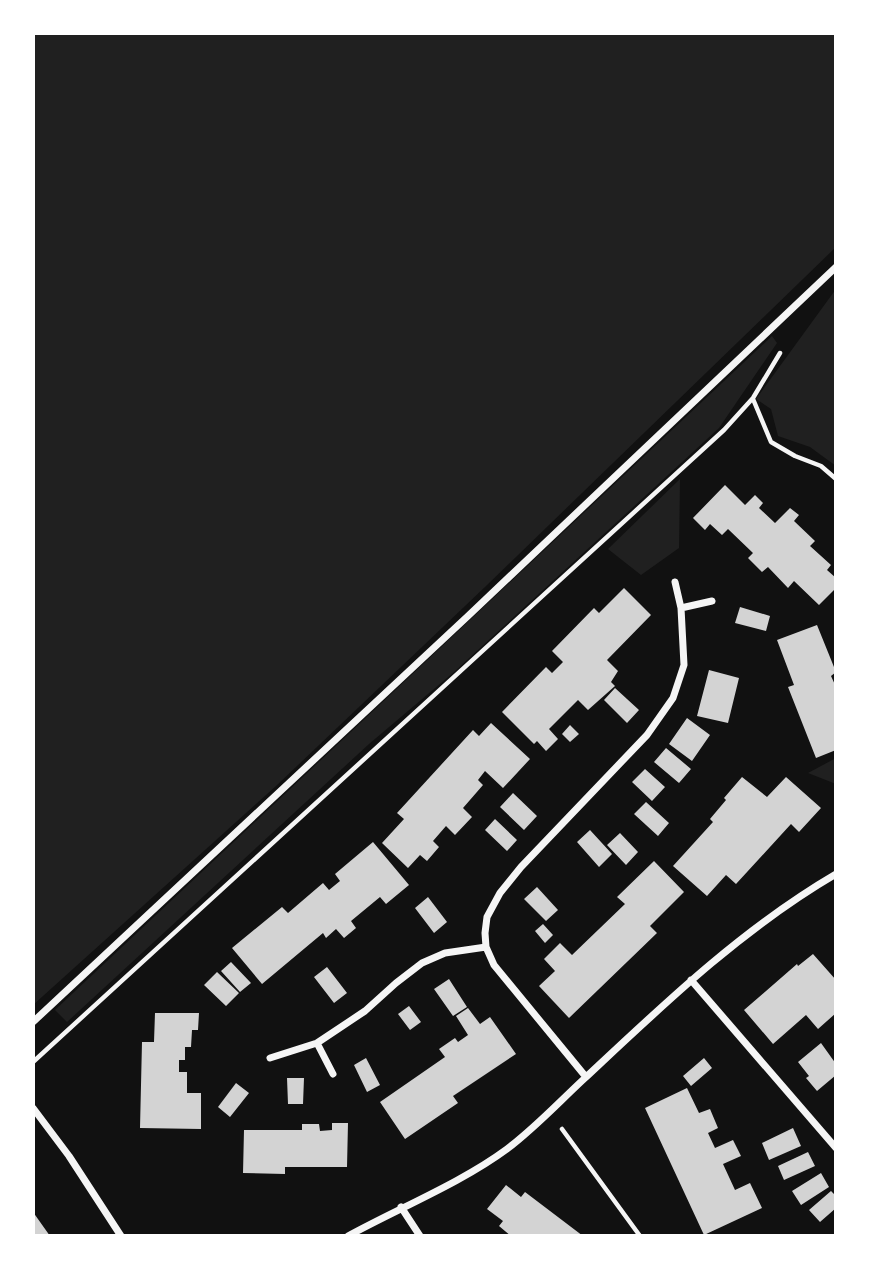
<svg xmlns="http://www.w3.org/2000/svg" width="869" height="1269" viewBox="0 0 869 1269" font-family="Helvetica,sans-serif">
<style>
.green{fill:#202020}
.building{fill:#d3d3d3}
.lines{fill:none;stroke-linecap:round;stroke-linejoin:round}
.path{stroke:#f5f5f5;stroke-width:4.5}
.minor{stroke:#f5f5f5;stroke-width:7}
</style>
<rect width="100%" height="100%" fill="#111"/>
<path class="green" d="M33,33h803v214l-350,339 -210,200 -243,219z
M836,289v177l-26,-19 -32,-11 -7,-27 -15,-10z
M772,336l5,7 -58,85 -265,244 -85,72 -302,278 -12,-12z
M680,479l-1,69 -38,27 -33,-26z
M836,758v26l-28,-11z"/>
<path class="building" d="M725,485l20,20 10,-10 8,8 -4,5 16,15 15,-15 9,7 -5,6 21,20 -5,5 21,19 -4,5 9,8v10l-17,17 -25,-24 -6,7 -20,-21 -6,5 -14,-14 5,-5 -25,-24 -6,6 -12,-11 -5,6 -12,-12z
M624,588l27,27 -44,45 11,11 -7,11 4,4 -27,24 -10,-10 -29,29 9,10 -12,12 -9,-10 -3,3 -32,-32 44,-45 6,6 11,-11 -11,-11 42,-43 5,5z
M740,607l30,9 -4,15 -31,-8z
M817,625l19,47 -5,4 5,11v63l-20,8 -28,-71 6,-2 -17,-45z
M709,670l30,8 -11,45 -31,-7z
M615,688l24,22 -12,13 -23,-23z
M687,718l23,17 -18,26 -23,-17z
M491,723l39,36 -27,29 -18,-17 -7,9 5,5 -20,23 9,9 -17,18 -9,-9 -13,15 6,6 -12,14 -7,-6 -12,13 -26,-25 22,-24 -7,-6 76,-83 6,6z
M570,725l9,9 -9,8 -8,-8z
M666,748l25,21 -12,14 -25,-21z
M645,769l20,18 -13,14 -20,-19z
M742,777l25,20 19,-20 35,31 -22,24 -8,-8 -55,60 -10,-9 -19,21 -34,-30 40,-44 -3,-3 16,-19 -2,-2z
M513,793l24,23 -13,14 -24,-23z
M646,802l23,21 -11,13 -24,-22z
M495,819l22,21 -10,11 -22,-21z
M590,830l22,24 -13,13 -22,-25z
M620,833l18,19 -12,13 -19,-20z
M373,842l36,43 -23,19 -6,-7 -29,24 5,7 -12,10 -8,-9 -10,9 -3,-5 -61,51 -30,-36 50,-41 6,6 35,-30 6,7 11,-9 -5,-7z
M654,861l30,31 -34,34 7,7 -88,85 -30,-32 16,-15 -11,-12 16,-16 12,12 53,-51 -8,-7z
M537,887l21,23 -12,11 -22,-22z
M428,897l19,25 -13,11 -19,-25z
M543,924l10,11 -8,8 -10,-12z
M813,954l23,26v33l-18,16 -12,-14 -33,29 -29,-34 53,-46 1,2z
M231,962l20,21 -11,9 -19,-21z
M327,967l20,26 -13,10 -20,-26z
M217,972l22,21 -13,13 -22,-21z
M449,979l18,28 -14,9 -19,-27z
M409,1006l12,16 -11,8 -12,-16z
M468,1008l12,16 10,-7 26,37 -63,42 5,7 -53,36 -25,-37 65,-45 -6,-8 16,-11 3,4 10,-7 -12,-19z
M155,1013h44l-1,17h-6l-1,17h-6v13h-6v12h8v21h14v36l-61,-1 2,-86h12z
M821,1043l15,21v11l-19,16 -11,-13 3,-2 -11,-14z
M366,1058l14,27 -13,7 -13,-27z
M704,1058l8,10 -21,18 -8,-10z
M287,1078h17l-1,26h-15z
M236,1083l13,10 -19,24 -12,-10z
M687,1088l12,25 11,-4 8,19 -10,5 7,15 18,-8 8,16 -18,8 12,26 15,-7 12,25 -58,27 -59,-127z
M332,1123h16l-1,44h-62v7l-42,-1 1,-43h58v-6h17l1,7 12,-1z
M793,1128l8,18 -32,14 -7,-17z
M808,1152l7,14 -31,14 -6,-14z
M821,1173l8,14 -28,18 -9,-14z
M506,1185l15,12 4,-5 58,44h-72l-12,-10 4,-5 -16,-12z
M831,1191l5,5v12l-16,14 -11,-12z
M33,1212l17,24h-17z"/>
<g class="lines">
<path class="path" d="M753,399l18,43 24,14 26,10 15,13
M33,1062l691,-632 29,-32 27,-45
M562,1129l78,107"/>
<path class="minor" d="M681,608l31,-7
M691,980l145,168
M33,1022l435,-406 368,-349
M317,1043l16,31
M270,1058l47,-15 48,-32 31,-28 26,-20 23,-10 41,-6
M586,1077l-92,-112 -8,-18 -1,-14 2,-16 13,-24 21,-26 126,-132 26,-37 11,-33 -3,-57 -6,-26
M33,1108l36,48 52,80
M401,1207l19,29
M348,1236c51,-28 113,-53 159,-87 28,-21 52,-47 78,-71 79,-74 157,-149 251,-204"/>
</g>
<rect width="869" height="1269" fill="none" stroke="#ffffff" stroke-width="70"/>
</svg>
